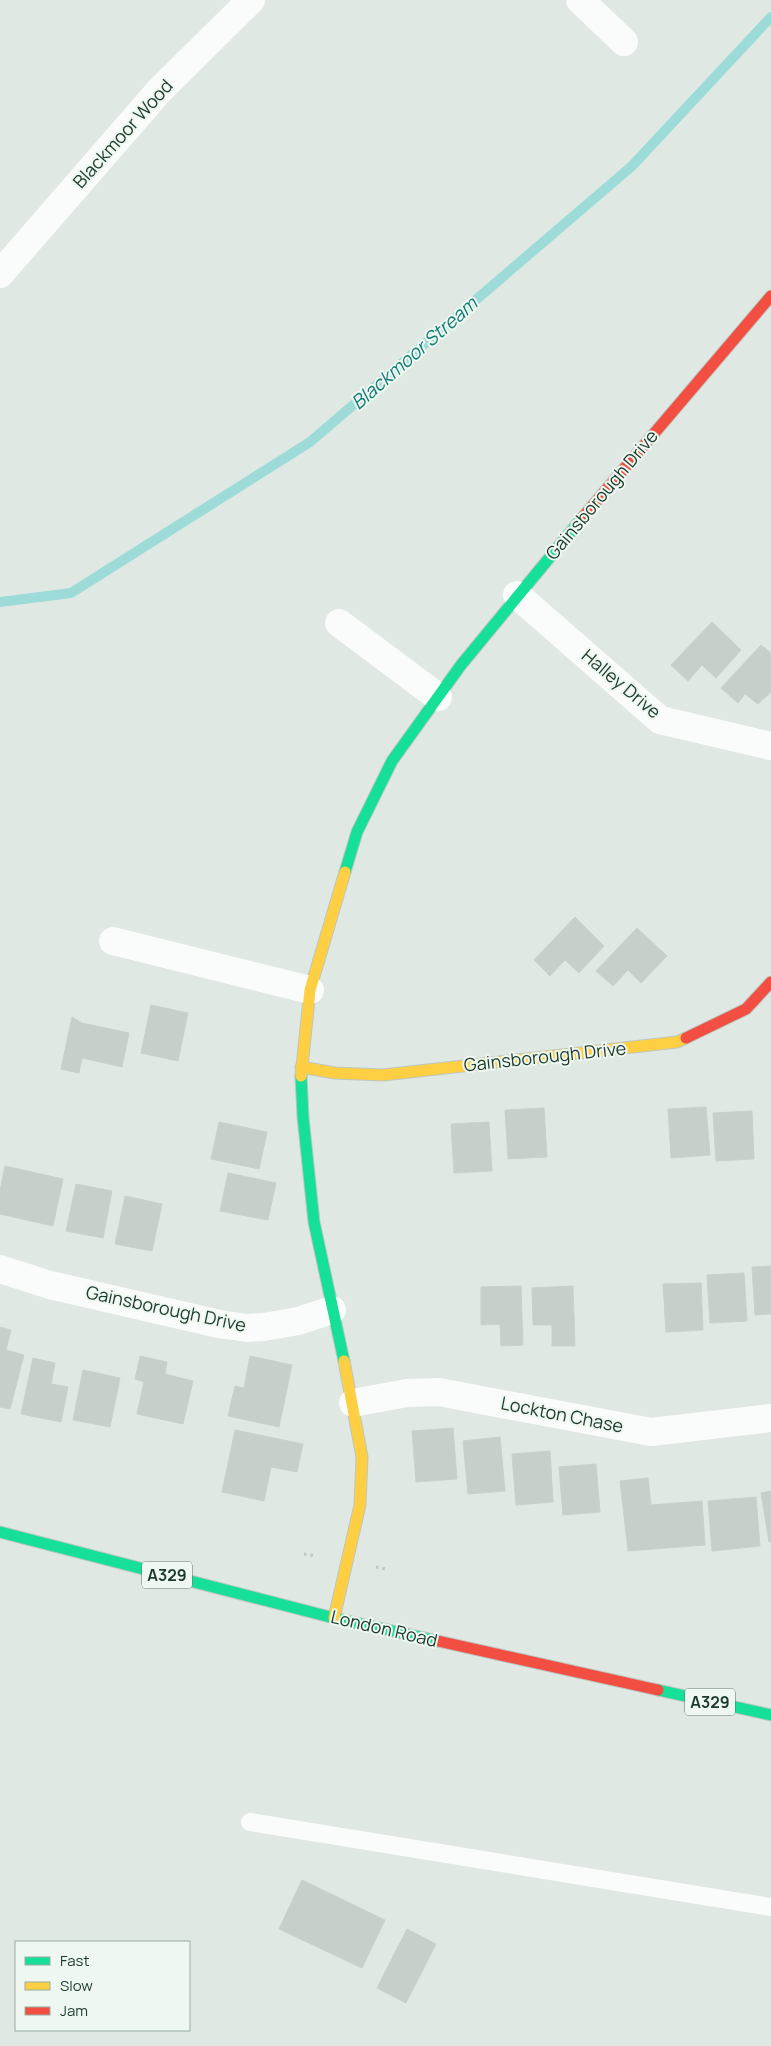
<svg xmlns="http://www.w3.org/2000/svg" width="771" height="2046" viewBox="0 0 771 2046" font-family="Manrope,sans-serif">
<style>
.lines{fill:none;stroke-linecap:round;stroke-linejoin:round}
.stream{stroke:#9cdbd7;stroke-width:10}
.building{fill:#c7cfca;stroke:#c9d1cc}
.fast-casing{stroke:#bcc7c1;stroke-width:13}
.slow-casing{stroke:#bcc7c1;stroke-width:13}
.jam-casing{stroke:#bcc7c1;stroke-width:13}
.path{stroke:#bec8c3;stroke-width:3;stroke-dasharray:2.5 4;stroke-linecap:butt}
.lane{stroke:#fafcfb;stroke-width:18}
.street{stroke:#fafcfb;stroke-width:28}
.fast{stroke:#16e098;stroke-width:11}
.slow{stroke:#ffcf43;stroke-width:11}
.jam{stroke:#f24e42;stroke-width:11}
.labels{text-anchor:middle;stroke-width:4;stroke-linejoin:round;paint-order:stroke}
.shield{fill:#eef7f0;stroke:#5c7368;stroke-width:1}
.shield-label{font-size:16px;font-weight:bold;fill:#1d3b2d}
.street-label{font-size:18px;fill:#1d3b2d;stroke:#eef7f0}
.water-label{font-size:19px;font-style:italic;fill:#137c79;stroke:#eef7f0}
</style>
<rect width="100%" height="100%" fill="#e0e8e3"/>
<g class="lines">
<path class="stream" d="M0,602l71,-9 239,-151 322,-276 139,-149"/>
</g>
<path class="building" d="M712,622l29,28 -25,28 -14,-13 -14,16 -17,-16z
M761,645l10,8v39l-13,12 -13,-10 -7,9 -17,-15z
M575,917l29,29 -25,27 -14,-13 -15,16 -16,-16z
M637,928l30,28 -26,27 -13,-13 -15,16 -17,-15z
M151,1005l37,8 -10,48 -37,-8z
M72,1017l10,6 47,10 -7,34 -40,-9 -3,15 -18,-4z
M706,1107l4,48 -39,3 -3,-49z
M544,1108l3,49 -39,2 -3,-49z
M752,1111l2,48 -38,2 -3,-48z
M219,1122l48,10 -8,37 -48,-10z
M489,1122l3,49 -38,2 -3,-49z
M5,1166l58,13 -10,47 -53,-12v-23z
M228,1173l48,10 -8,37 -48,-9z
M76,1184l36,7 -9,47 -37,-7z
M125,1196l37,8 -10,47 -37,-7z
M771,1266v48l-16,1 -3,-48z
M744,1273l3,48 -37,2 -3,-48z
M701,1283l2,47 -37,2 -3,-48z
M521,1286l2,59 -22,1 -1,-22 -19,1v-38z
M573,1286l2,60h-23v-21h-19l-1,-37z
M0,1327l11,3 -5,20 18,5 -14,54 -10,-2z
M140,1356l27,6 -2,12 28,7 -10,43 -46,-10 7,-32 -9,-3z
M250,1356l42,9 -13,62 -51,-11 7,-30 9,2z
M33,1358l22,5 -4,21 17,3 -7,35 -40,-8z
M83,1370l37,8 -10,49 -37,-7z
M453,1428l4,51 -41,3 -4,-51z
M235,1430l68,14 -6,28 -26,-5 -7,34 -42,-9z
M500,1437l5,54 -37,3 -5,-53z
M550,1451l3,51 -37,3 -4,-51z
M596,1464l4,48 -37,3 -4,-48z
M648,1478l3,27 51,-4 3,44 -77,6 -8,-70z
M771,1491v51h-2l-8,-49z
M756,1497l4,49 -48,5 -4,-50z
M302,1880l83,40 -23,48 -83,-39z
M407,1929l29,15 -30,59 -29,-15z"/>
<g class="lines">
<g class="fast-casing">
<path id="fast" d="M345,872l12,-40 35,-71 69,-96 122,-148
M301,1076l2,41 11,105 30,139
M0,1532l334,86 104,23
M658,1690l113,25"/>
</g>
<g class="slow-casing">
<path id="slow" d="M301,1067l34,6 48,2 294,-33 9,-4
M301,1076l9,-86 35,-118
M334,1618l26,-113 2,-48 -18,-96"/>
</g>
<g class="jam-casing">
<path id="jam" d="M583,517l188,-221
M686,1038l60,-29 25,-27
M438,1641l220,49"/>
</g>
<path class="path" d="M304,1554l12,2
M376,1567l10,2"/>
<path class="lane" d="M250,1822l521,85"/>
<path class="street" d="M580,0l44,42
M0,274l159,-183 92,-91
M517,595l143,125 111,26
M339,623l99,74
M113,941l197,49
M0,1269l50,16 169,39 28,4 17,-1 34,-6 34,-11
M353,1403l54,-10 32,-1 212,40 120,-14"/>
<use href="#fast" class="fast"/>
<use href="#slow" class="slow"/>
<use href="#jam" class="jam"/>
</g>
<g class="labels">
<g class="shield">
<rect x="142" y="1561.5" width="50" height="27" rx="4"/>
<rect x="685" y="1688.5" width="50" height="27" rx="4"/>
</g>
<g class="shield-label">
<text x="167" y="1581">A329</text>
<text x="710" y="1708">A329</text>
</g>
<g class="street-label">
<text transform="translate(123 134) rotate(-48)" y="6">Blackmoor Wood</text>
<text transform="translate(602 495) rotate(-50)" y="6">Gainsborough Drive</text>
<text transform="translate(621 684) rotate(40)" y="6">Halley Drive</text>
<text transform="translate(545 1057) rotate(-6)" y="6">Gainsborough Drive</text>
<text transform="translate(166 1309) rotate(12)" y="6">Gainsborough Drive</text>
<text transform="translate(562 1415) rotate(11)" y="6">Lockton Chase</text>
<text transform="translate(384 1629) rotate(13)" y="6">London Road</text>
</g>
<g class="water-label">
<text transform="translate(414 353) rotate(-41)" y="7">Blackmoor Stream</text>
</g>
</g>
<rect x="15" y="1941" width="175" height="90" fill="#eef7f0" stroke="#9aaca2"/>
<rect x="25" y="1957" width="25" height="8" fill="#16e098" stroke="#9aaca2"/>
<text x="60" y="1966" font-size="15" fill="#1d3b2d">Fast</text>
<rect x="25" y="1982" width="25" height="8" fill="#ffcf43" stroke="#9aaca2"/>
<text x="60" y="1991" font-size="15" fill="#1d3b2d">Slow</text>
<rect x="25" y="2007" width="25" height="8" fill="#f24e42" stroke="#9aaca2"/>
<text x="60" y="2016" font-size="15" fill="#1d3b2d">Jam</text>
</svg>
